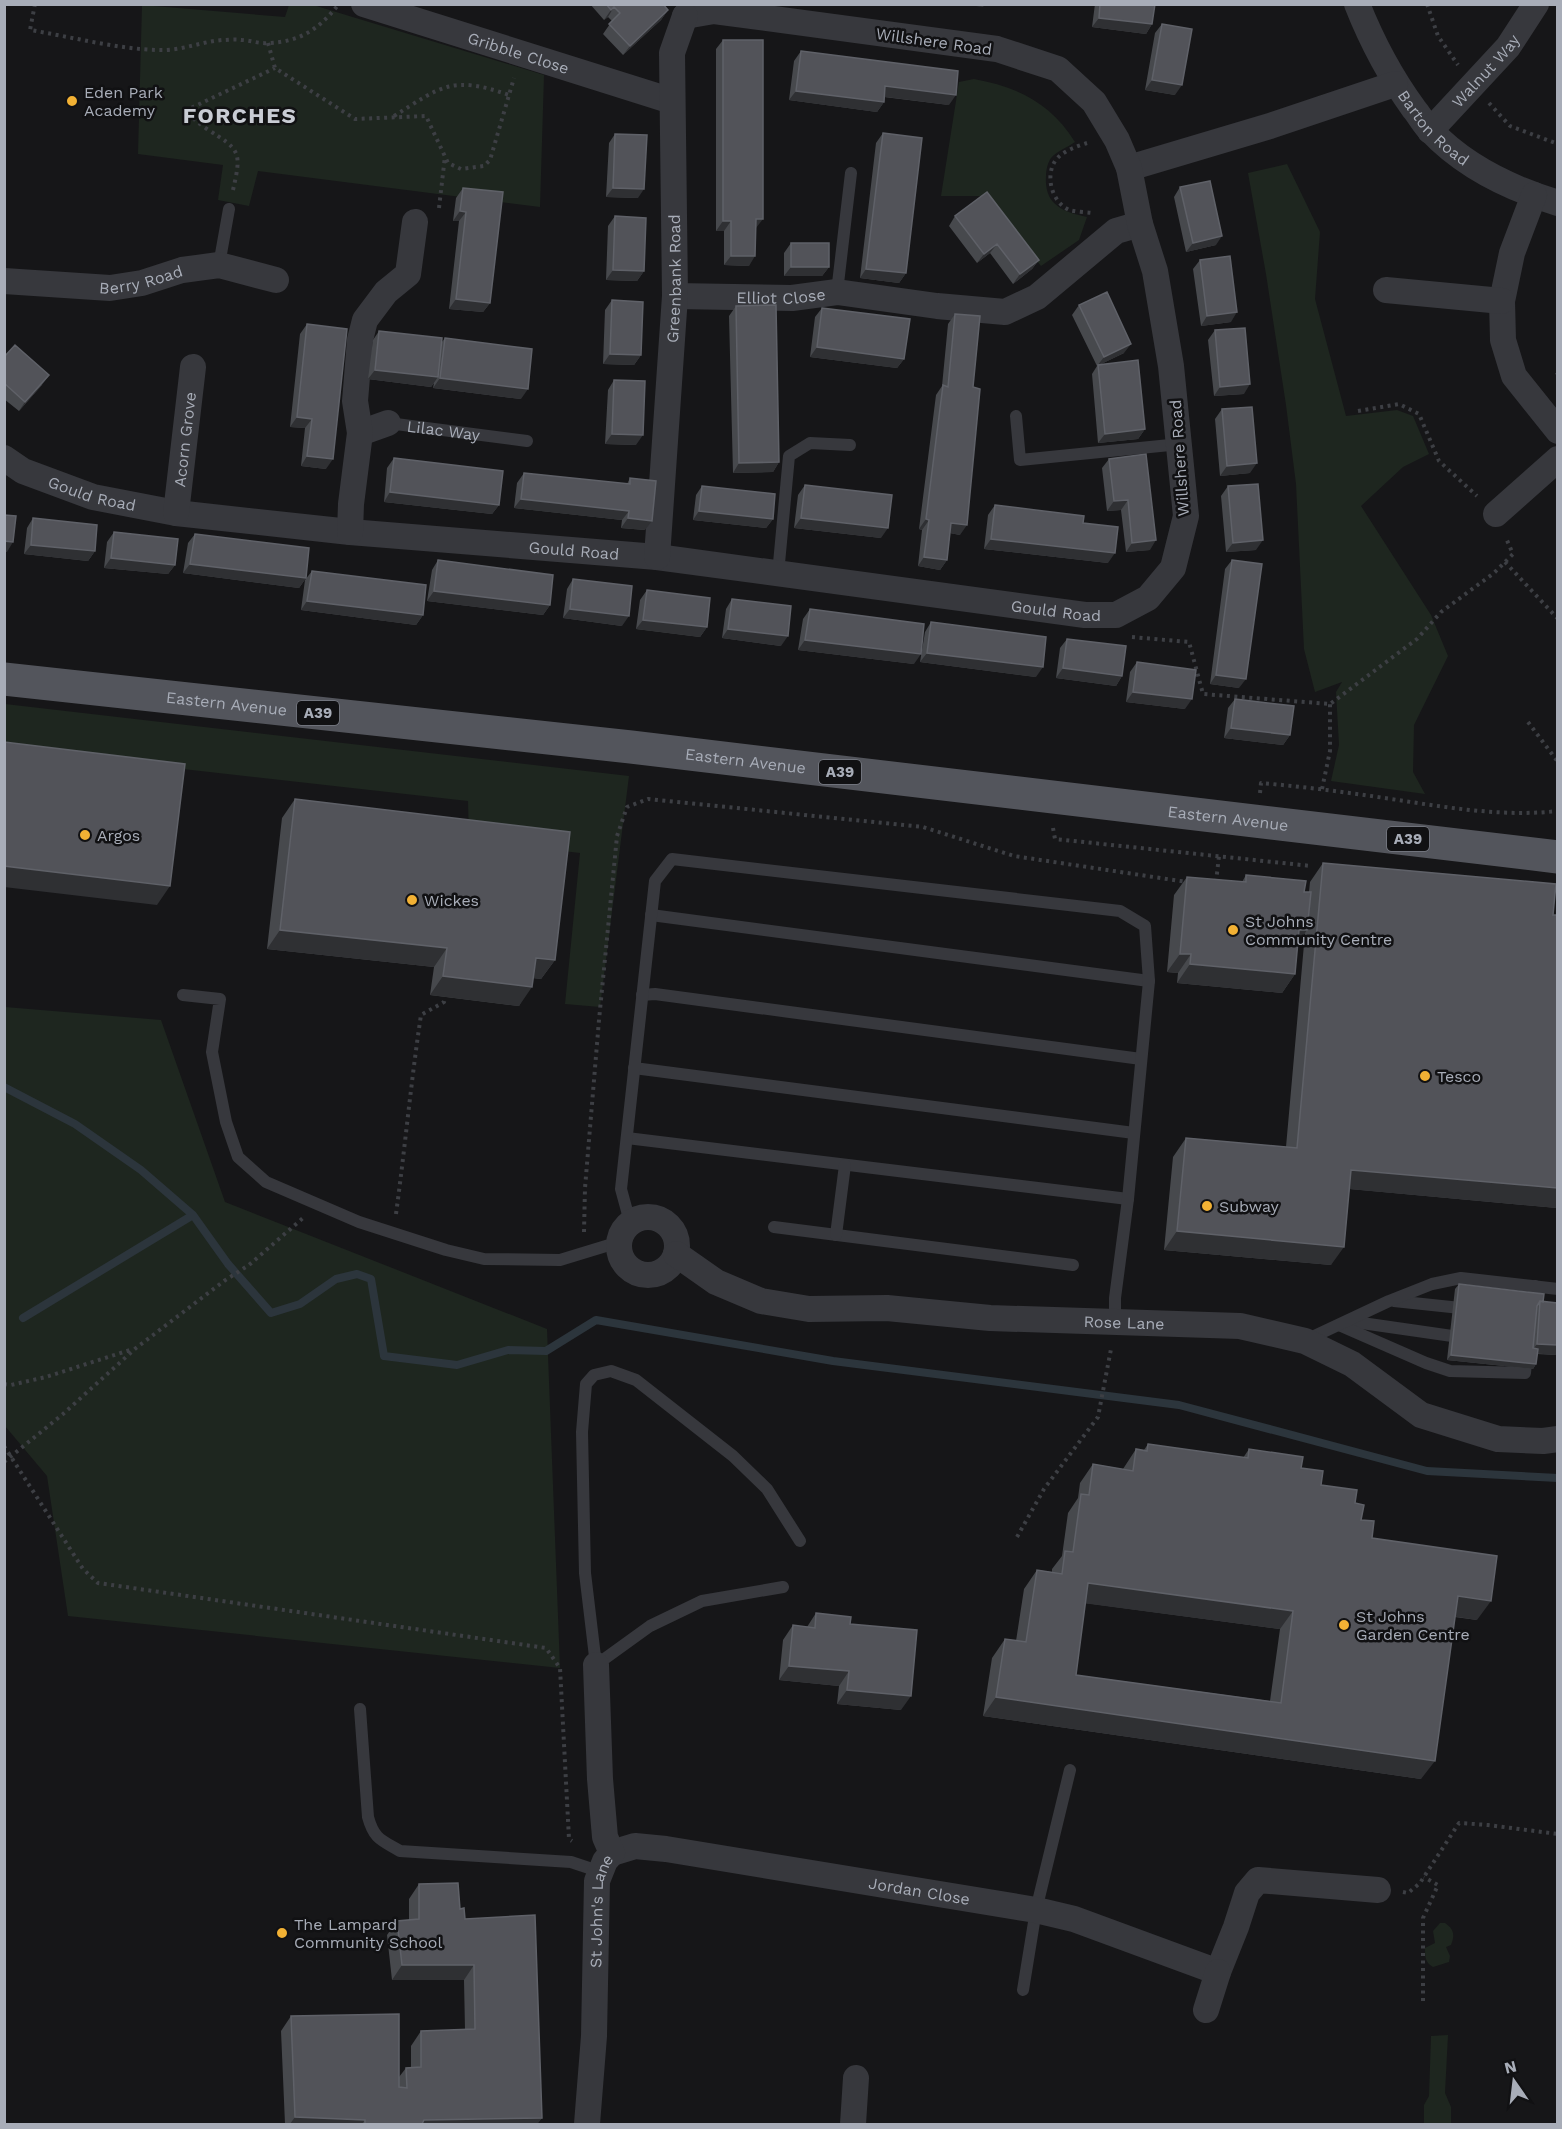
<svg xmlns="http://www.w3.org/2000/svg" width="1562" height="2129" viewBox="0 0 1562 2129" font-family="'Work Sans',sans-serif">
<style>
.green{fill:#1e261f}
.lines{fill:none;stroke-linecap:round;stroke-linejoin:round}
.stream{stroke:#2c353c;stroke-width:8}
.path{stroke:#3d3f44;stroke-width:4;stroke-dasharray:3 4.5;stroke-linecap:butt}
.service{stroke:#37383d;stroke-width:12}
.minor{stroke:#37383d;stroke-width:26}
.primary{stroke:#53555c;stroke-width:33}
.wall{fill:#47494d;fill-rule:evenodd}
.shaded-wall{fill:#2f3033}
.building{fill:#525359;stroke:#5f6168;stroke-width:1.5;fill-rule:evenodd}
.poi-dot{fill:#f2b134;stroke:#111113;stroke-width:2}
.labels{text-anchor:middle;stroke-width:5;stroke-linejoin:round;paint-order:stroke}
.shield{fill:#111113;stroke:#7b7e86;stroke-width:1.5}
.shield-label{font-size:15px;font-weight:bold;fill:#a8adb8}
.street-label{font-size:16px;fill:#a8adb8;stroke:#111113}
.poi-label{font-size:16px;fill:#a8adb8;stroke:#111113;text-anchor:start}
.district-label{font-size:22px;font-weight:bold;letter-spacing:1.5px;fill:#c9ccd4;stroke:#111113}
</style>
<rect width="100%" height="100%" fill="#161618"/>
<path class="green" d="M142,5l143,12 4,-12h24l231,70 -4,132 -282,-36 -9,35 -31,-6 5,-35 -85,-11z
M974,79c44,8 77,24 101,63 -7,5 -18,9 -24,16 -3,4 -5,12 -5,18 -2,29 17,36 41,41l-8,23 -38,26 -57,-70h-43l18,-114z
M1287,164l33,68 -5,67 31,117 51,-6 16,6 16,38 -26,13 -42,39 70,109 17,41 -34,69 -1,47 12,22 -94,-13 8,-36 -3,-53 6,-10 -27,10 -11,-43 -8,-165 -10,-79 -20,-131 -18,-101z
M5,704l624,72 -29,231 -35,-3 15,-151 -111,-13 -1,-39 -463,-52z
M5,1007l156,13 64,182 322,127 13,339 -492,-52 -21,-140 -42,-50z
M1440,1923h5c9,6 10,12 6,22l-5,2 4,9 -1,6 -16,5c-8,-4 -8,-11 -8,-19l10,-5 -2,-12z
M1448,2035l-3,58 6,14v17h-27v-19l5,-9 2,-60z"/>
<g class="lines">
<path class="stream" d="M4,1087l71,37 66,46 52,45 35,49 43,49 29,-9 36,-25 21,-5 14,5 13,77 73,9 51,-15 38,1 50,-31 237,41 346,44 248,66 131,7
M23,1318l170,-103"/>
<path class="path" d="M35,4l-5,26c42,7 87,19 128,20 23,1 42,-8 64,-10 6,0 13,-1 19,0 9,0 18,4 27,3 32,-1 51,-14 70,-38
M1427,4l11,32 20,29
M268,43l7,25 80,51 71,-3 22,47 13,6 23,-3 6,-6 24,-82
M1489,103l21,23 48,18
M394,116c48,-30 58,-41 115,-21
M1087,143c-10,3 -26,9 -32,18 -10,16 -3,41 14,49 7,2 16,2 23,3
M233,190c9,-39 7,-40 -26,-61 -7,-5 -13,-8 -17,-16l1,-5 84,-40
M439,208l6,-52
M1556,375l2,-1
M1358,411l41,-7 20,10 20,47 38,35
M1505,562l53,57
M1132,637l57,5 14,52 127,10 87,-65 24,-27 53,-39 19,-19 -7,-16
M1528,722l30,40
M1322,789l8,-38v-47
M1260,793l1,-10c46,4 91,10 137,17 52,8 107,17 160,11
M1053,828l2,11 256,27
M1216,882l3,-26
M396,1214c9,-66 15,-133 25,-199l23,-13 1,-5
M584,1232l1,-44 14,-168 18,-184 10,-29 21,-8 275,28 91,29 173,26
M4,1384l7,1 35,-8 87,-28
M4,1446l79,123 15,14 448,65 14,20 9,171 3,2
M4,1462l59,-48 73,-66 88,-67 25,-16 54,-47
M1017,1537l27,-48 54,-72 13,-68
M1403,1892l5,1 12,-10 39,-60 29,2 70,9
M1423,2001v-83l15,-33 -14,-8"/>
<g class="service">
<path d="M219,265l10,-56"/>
<path d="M837,292l14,-119"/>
<path d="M1016,416l4,44 160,-16"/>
<path id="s1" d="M388,423l139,18"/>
<path d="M778,574l11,-118 21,-13 40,2"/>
<path d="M651,915l498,66"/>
<path d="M183,995l37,4 -8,53 14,70 12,35 28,25 93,40 87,28 38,9 76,1 59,-18"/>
<path d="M642,995l13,-1 486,65"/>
<path d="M634,1068l500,65"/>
<path d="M627,1138l501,61"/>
<path d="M630,1222l-9,-33 34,-308 17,-22 448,52 25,15 4,55 -21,218 -13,99v23"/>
<path d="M774,1227l299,38"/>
<path d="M836,1235l9,-70"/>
<path d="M1394,1301l76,8"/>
<path d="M1532,1309l3,-23"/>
<path d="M1348,1321l118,17"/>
<path d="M1339,1325l87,38 24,8 75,2 2,-20"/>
<path d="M1306,1340l83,-39 43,-17 29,-6 97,11"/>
<path d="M596,1665l-11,-92 -3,-141 4,-48 8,-9 17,-4 25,9 97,76 34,33 33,52"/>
<path d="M596,1665l54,-39 52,-25 81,-14"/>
<path d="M360,1709l8,108c6,22 13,23 32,34l171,11 30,10"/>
<path d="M1023,1990l13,-80 34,-140"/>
</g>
<g class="minor">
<path id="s2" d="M364,4l308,97"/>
<path id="s3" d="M1357,4c15,38 33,72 57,105 6,7 10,16 17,22 33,35 81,58 127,72"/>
<path id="s4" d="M1430,131l78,-84 28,-43"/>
<path d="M1129,168l141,-42 125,-42"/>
<path d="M1534,195l-22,58 -10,48 1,39 11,36 44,55"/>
<path id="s5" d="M4,281l106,7 32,-5 40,-13 37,-5 57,15"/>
<path d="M1386,290l116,11"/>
<path id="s6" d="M675,296l117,2 45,-6 100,14 68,6 32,-15 79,-66 24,-7"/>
<path d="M360,433l28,-10"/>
<path id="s7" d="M4,458l19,13 70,26 83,16 174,19 307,25 428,58h31l32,-17 25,-30 13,-52 -15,-150 -16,-95 -15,-47 -11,-56 -12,-28 -23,-38 -36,-33 -61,-20 -283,-38 -29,5"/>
<path id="s8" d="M176,513l17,-146"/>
<path d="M1496,514l62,-55"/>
<path d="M350,532l1,-28 9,-71 -5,-32 5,-61 5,-20 21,-28 22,-18 7,-52"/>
<path id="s9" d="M657,557l18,-261 -3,-243 13,-37"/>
<circle cx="648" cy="1246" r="29"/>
<path id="s10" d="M676,1254l40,28 45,19 48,8 78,-1 103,10 250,8 65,15 47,23 69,51 77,24 45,2 15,-2"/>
<path id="s11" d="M612,1853l23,-7 31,3 370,61 38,9 144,53 18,-45 11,-34 11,-13 120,10"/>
<path d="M1206,2010l12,-38"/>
<path id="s12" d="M587,2124l7,-88 3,-155 8,-20 7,-8 -7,-16 -5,-58 -4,-114"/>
<path d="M853,2124l3,-46"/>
</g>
<path class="primary" id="s13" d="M4,679l627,68 927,110"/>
</g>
<path class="wall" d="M590,4h73l5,6 -7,10 -38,35 -20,-21 9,-13 -4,-4 -4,3z
M1095,4h60l-3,20 -6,10 -54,-7z
M1162,24l13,71 -30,-5 10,-57z
M723,40l33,188 -7,38 -25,-1v-34h-8v-182z
M801,51l148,54 -65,-8v5l-7,10 -88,-12 5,-39z
M883,133l23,140 -7,10 -39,-5 16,-135z
M615,134l23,64 -32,-1 3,-54z
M1180,187l36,58 -30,7 -12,-55z
M463,188l27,115 -7,9 -34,-3 10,-88h-6l3,-23z
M615,216l29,55 -7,10 -31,-1 2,-54z
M955,216l84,44 -7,9 -19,15 -23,-31 -13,10 -28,-37z
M791,243l38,24 -7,9h-38v-23z
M1200,260l31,62 -30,4 -8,-57z
M612,300l29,55 -7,10 -31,-1 2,-54z
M1079,305l45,48 -23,11 44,65 -7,10 -40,4 -6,-69 5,-8 -25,-51z
M736,306l43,156 -6,10 -40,1 -4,-157z
M822,308l82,51 -7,9 -87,-11 5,-40z
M955,314l18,73 -13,148 -10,-2 -3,27 -7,10 -22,-4 4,-36 -3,-1 17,-134 6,-9 6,-62z
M307,324l19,145 -25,-3 4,-38 -15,-1 10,-93z
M1215,330l29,64 -30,2 -6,-56z
M379,331l62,12 4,-5 76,61 -88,-11 1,-5 -3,4 -63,-8 5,-39z
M4,357l38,28 -23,26 -15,-12z
M614,380l22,65 -31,-1 3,-54z
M1222,409l28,64 -30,3 -5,-57z
M394,458l105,47 -7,9 -108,-12 3,-34z
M1109,459l41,91 -24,2 -5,-42 -14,1 -5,-43z
M524,473l103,11 3,-6 15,52 -24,-2 1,-8 -108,-12 3,-25z
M805,485l76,53 -87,-10 4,-33z
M702,486l71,33 -7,9 -73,-8 3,-25z
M1228,486l28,64 -30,2 -5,-56z
M995,505l88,18 25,40 -124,-14 4,-34z
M33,518l62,33 -7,10 -64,-7 3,-26z
M114,532l61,33 -7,9 -64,-6 3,-26z
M195,534l111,44 -7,10 -116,-15 5,-30z
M438,560l112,45 -7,10 -116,-14 5,-31z
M1232,560l7,128 -29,-4 15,-115z
M312,571l111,44 -7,10 -115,-15 4,-30z
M573,579l49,47 -59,-8 4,-29z
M647,590l60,37 -7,10 -64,-8 4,-29z
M732,599l49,47 -59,-8 4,-29z
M810,609l104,55 -116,-14 5,-31z
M931,622l105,55 -116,-15 5,-30z
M1067,639l55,37 -6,10 -60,-8 4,-30z
M1137,662l48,47 -59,-7 4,-30z
M1235,699l55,36 -7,10 -59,-7 4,-30z
M295,799l260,161 -14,19 -8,-1 -14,28 -89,-11 4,-28 -167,-18 15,-131z
M1323,863l230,52 4,293 -207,-19 -19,76 -167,-15 9,-93 13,-19 100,9 19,-214 -7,10 -3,31 -13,19 -105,-10 1,-10 -11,-1 7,-77 13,-18 55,5 4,-7 58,17h5l1,-10z
M1459,1284l84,18 14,1v52l-20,-1 -1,10 -3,5 -86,-9 8,-71z
M1148,1444l95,14 6,-9 52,19 20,17 34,18 6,17 11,18 105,82 -22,-3 -34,162 -438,-63 9,-58 13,-19 11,2 8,-52 13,-19 15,2v-3l10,-13 6,-43 10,-15 2,-15 13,-19 30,5 13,-20 8,1zM1085,1603l195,26 -10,72 -194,-26z
M816,1613l34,11 51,86 -64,-6 2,-18 -60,-6 4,-40 10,-15 14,2z
M419,1884l41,25 82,209 -5,6h-252l-4,-93 10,-15 108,61 7,-9 5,-1v-21l10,-15 44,-1 -1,-50h-72l-5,-45 10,-14 12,-1v-21z"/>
<path class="shaded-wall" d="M962,4h23l-2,3z
M614,7l-6,10 -4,3 7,-10z
M668,10l-7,10 -38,35 7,-9z
M1099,18l53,6 -6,10 -54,-7z
M1152,80l30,5 -7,10 -30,-5z
M885,86l71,9 -7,10 -71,-9z
M796,91l88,11 -7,10 -88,-12z
M613,188l31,1 -6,9 -32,-1z
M460,211l6,1 -7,9h-6z
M756,219h7l-7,9h-7z
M723,221h8l-7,10h-8z
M1222,236l-6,9 -30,7 7,-9z
M997,244l-7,9 -13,10 7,-9z
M731,256h24l-6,10 -25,-1z
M1039,260l-7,9 -19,15 7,-10z
M791,267h38l-7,9h-38z
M866,269l40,4 -7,10 -39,-5z
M613,270l31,1 -7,10 -31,-1z
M456,299l34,4 -7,9 -34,-3z
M1237,312l-6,10 -30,4 6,-10z
M1131,344l-7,9 -27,13 7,-9z
M817,347l87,12 -7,9 -87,-11z
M610,354l31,1 -7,10 -31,-1z
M375,370l63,7 -7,10 -63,-8z
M49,375l-7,10 -23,26 6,-9z
M440,378l88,11 -7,10 -88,-11z
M1250,384l-6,10 -30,2 6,-9z
M297,417l15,2 -7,9 -15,-1z
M1145,429l-7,10 -40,4 7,-9z
M612,434l31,1 -7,10 -31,-1z
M307,456l26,3 -7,10 -25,-3z
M779,462l-6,10 -40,1 6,-10z
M1257,463l-7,10 -30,3 7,-10z
M390,492l109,13 -7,9 -108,-12z
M521,499l108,12 -7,9 -108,-12z
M1128,500l-7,10 -14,1 7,-10z
M699,511l74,8 -7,9 -73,-8z
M628,518l24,3 -7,9 -24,-2z
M801,518l87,10 -7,10 -87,-10z
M926,519l3,1 -7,10 -3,-1z
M951,523l16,2 -7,10 -16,-3z
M991,539l124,14 -7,10 -124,-14z
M1156,540l-6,10 -24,2 6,-9z
M1263,540l-7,10 -30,2 7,-9z
M4,541l9,1 -6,10h-3z
M31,545l64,6 -7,10 -64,-7z
M924,557l23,3 -7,10 -22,-4z
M111,558l64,7 -7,9 -64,-6z
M190,564l116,14 -7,10 -116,-15z
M434,591l116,14 -7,10 -116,-14z
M307,601l116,14 -7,10 -115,-15z
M570,609l59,7 -7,10 -59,-8z
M643,620l64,7 -7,10 -64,-8z
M728,629l60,7 -7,10 -59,-8z
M805,640l116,14 -7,10 -116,-14z
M927,653l116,14 -7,10 -116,-15z
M1063,668l59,8 -6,10 -60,-8z
M1216,675l30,4 -7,9 -29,-4z
M1133,692l59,7 -7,10 -59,-7z
M1231,728l59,7 -7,10 -59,-7z
M4,866l166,20 -13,19 -153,-18z
M280,930l167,18 -13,19 -167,-18z
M1299,930h8l-13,19z
M1180,954h11l-13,19 -11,-1z
M536,958l19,2 -14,19 -18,-2z
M1190,964l105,10 -13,19 -105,-10z
M443,976l89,11 -13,19 -89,-11z
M1351,1170l206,18v20l-219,-20z
M1177,1231l167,16 -13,18 -167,-15z
M1537,1344l20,1v10l-27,-2z
M1451,1355l85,9 -3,5 -86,-9z
M1088,1583l205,28 -13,18 -205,-27z
M1458,1596l33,5 -14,19 -32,-5z
M789,1666l60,5 -10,15 -60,-6z
M847,1690l64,6 -10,14 -64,-6z
M996,1697l439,64 -14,18 -438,-63z
M402,1965h72l-10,15h-72z
M295,2117l70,3 -3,4h-72z
M542,2118l-5,6h-117l4,-4z"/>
<path class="building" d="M606,4h57l5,6 -38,36 -21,-22 11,-11 -6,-6 -3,3z
M1100,4h55l-3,20 -53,-6z
M1162,24l30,5 -10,56 -30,-5z
M723,40h40v179h-7l-1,37h-24v-35h-8z
M801,51l157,20 -2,24 -71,-9 -1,16 -88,-11z
M883,133l39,5 -16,135 -40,-4z
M615,134l32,1 -3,54 -31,-1z
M1210,181l12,55 -29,7 -13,-56z
M463,188l40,4 -13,111 -34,-4 10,-87 -6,-1z
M987,192l52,68 -19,14 -23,-30 -13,10 -29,-38z
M615,216l31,2 -2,53 -31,-1z
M791,243h38v24h-38z
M1230,256l7,56 -30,4 -7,-56z
M1107,292l24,52 -27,13 -25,-52z
M612,300l31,2 -2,53 -31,-1z
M776,305l3,157 -40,1 -3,-157z
M822,308l88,11 -6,40 -87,-12z
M955,314l25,2 -7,71 7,2 -13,136 -16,-2 -4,37 -23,-3 5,-37 -3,-1 17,-134 5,2z
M307,324l40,5 -14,130 -26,-3 5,-37 -15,-2z
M1245,328l5,56 -30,3 -5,-57z
M379,331l63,7 -4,39 -63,-7z
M445,338l87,11 -4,40 -88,-11z
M15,345l34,30 -24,27 -21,-19v-26z
M1138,360l7,69 -40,5 -7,-69z
M614,380l31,1 -2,54 -31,-1z
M1252,407l5,56 -30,3 -5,-57z
M1146,454l10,86 -24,3 -4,-43 -14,1 -5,-42z
M394,458l109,13 -4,34 -109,-13z
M524,473l106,11v-6l26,3 -4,40 -24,-3 1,-7 -108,-12z
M1258,484l5,56 -30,3 -5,-57z
M805,485l87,10 -4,33 -87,-10z
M702,486l73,8 -2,25 -74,-8z
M995,505l89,11 -1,7 35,4 -3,26 -124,-14z
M4,515l12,1 -3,26 -9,-1z
M33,518l64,7 -2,26 -64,-6z
M114,532l64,7 -3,26 -64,-7z
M195,534l114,14 -3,30 -116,-14z
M438,560l115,15 -3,30 -116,-14z
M1232,560l30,4 -16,115 -30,-4z
M312,571l114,14 -3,30 -116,-14z
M573,579l59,7 -3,30 -59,-7z
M647,590l63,8 -3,29 -64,-7z
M732,599l59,7 -3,30 -60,-7z
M810,609l114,15 -3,30 -116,-14z
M931,622l115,15 -3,30 -116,-14z
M1067,639l59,7 -4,30 -59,-8z
M1137,662l59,8 -4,29 -59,-7z
M1235,699l59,7 -4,29 -59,-7z
M4,742l181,22 -15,122 -166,-20z
M295,799l275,33 -15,128 -19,-2 -4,29 -89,-11 4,-28 -167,-18z
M1323,863l233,21 -3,31h4v273l-206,-18 -7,77 -167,-16 9,-93 111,10z
M1246,875l60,6 -2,11h7l-4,38h-8l-4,44 -105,-10 1,-10h-11l7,-77 59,5z
M1459,1284l85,10 -1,8 -3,-1 -3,5 -4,42 5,1 -2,15 -85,-9z
M1540,1301l17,2v42l-20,-1z
M1148,1444l100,14 1,-9 54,8 -2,11 22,3 -2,14 36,5 -2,13 9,2 -3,15 13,1 -2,17 125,18 -6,45 -33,-5 -23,165 -439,-64 9,-58 21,3 11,-72 25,4 3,-23 8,1 8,-58 8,1 4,-31 40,7 3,-22 11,2zM1088,1583l205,28 -12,92 -205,-28z
M816,1613l35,4 -1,7 67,6 -6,66 -64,-6 2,-19 -60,-5 4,-41 22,3z
M458,1883l2,26 4,-1 1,11 70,-4 7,203 -118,2 -2,4h-57v-4l-70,-3 -4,-101 108,-2v73l8,1 -1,-20 15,-1v-36l54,-2 -1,-64h-72l-5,-44 22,-2v-35z"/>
<g class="poi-dot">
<circle cx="72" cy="101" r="6"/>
<circle cx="85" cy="835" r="6"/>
<circle cx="412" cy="900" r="6"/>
<circle cx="1233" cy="930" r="6"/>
<circle cx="1425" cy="1076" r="6"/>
<circle cx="1207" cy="1206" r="6"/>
<circle cx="1344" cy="1625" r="6"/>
<circle cx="282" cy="1933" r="6"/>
</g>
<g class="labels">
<g class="shield">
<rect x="297" y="701" width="42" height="24" rx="4.5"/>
<rect x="819" y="760" width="42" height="24" rx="4.5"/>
<rect x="1387" y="827" width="42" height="24" rx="4.5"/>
</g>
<g class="shield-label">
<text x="318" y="718">A39</text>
<text x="840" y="777">A39</text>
<text x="1408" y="844">A39</text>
</g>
<g class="street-label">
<text transform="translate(934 41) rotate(8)" y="6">Willshere Road</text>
<text dy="6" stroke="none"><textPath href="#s2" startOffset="162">Gribble Close</textPath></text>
<text dy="6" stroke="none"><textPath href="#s4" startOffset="82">Walnut Way</textPath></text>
<text dy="6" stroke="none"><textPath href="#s3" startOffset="147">Barton Road</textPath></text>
<text dy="6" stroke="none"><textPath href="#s5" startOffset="138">Berry Road</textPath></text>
<text dy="6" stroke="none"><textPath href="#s9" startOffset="279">Greenbank Road</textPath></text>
<text dy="6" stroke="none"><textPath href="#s6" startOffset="106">Elliot Close</textPath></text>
<text dy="6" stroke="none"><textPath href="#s1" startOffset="56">Lilac Way</textPath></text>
<text dy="6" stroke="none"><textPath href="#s8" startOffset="74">Acorn Grove</textPath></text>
<text transform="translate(1179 458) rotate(-94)" y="6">Willshere Road</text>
<text dy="6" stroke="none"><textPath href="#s7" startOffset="96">Gould Road</textPath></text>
<text dy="6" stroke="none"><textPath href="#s7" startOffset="582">Gould Road</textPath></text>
<text dy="6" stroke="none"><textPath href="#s7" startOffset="1068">Gould Road</textPath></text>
<text dy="6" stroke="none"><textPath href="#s13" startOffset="224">Eastern Avenue</textPath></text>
<text dy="6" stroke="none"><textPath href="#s13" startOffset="746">Eastern Avenue</textPath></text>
<text dy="6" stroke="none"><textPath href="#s13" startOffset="1232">Eastern Avenue</textPath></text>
<text dy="6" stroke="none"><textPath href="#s10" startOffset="462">Rose Lane</textPath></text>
<text dy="6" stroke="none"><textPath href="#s11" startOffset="312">Jordan Close</textPath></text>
<text dy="6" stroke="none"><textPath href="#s12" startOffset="214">St John's Lane</textPath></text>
</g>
<g class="poi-label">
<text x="84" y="98">Eden Park<tspan x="84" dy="18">Academy</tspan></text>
<text x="97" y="841">Argos</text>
<text x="424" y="906">Wickes</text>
<text x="1245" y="927">St Johns<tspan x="1245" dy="18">Community Centre</tspan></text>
<text x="1437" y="1082">Tesco</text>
<text x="1219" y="1212">Subway</text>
<text x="1356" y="1622">St Johns<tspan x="1356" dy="18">Garden Centre</tspan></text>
<text x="294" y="1930">The Lampard<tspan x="294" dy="18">Community School</tspan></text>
</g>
<g class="district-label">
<text x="240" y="123">FORCHES</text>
</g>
</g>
<rect width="1562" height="2129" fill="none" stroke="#a8adb8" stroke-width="12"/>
<g transform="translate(1514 2081) rotate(346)" stroke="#111113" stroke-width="4.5" paint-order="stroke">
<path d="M0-4.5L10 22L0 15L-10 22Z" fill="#a8adb8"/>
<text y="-9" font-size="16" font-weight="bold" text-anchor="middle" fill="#a8adb8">N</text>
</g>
</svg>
